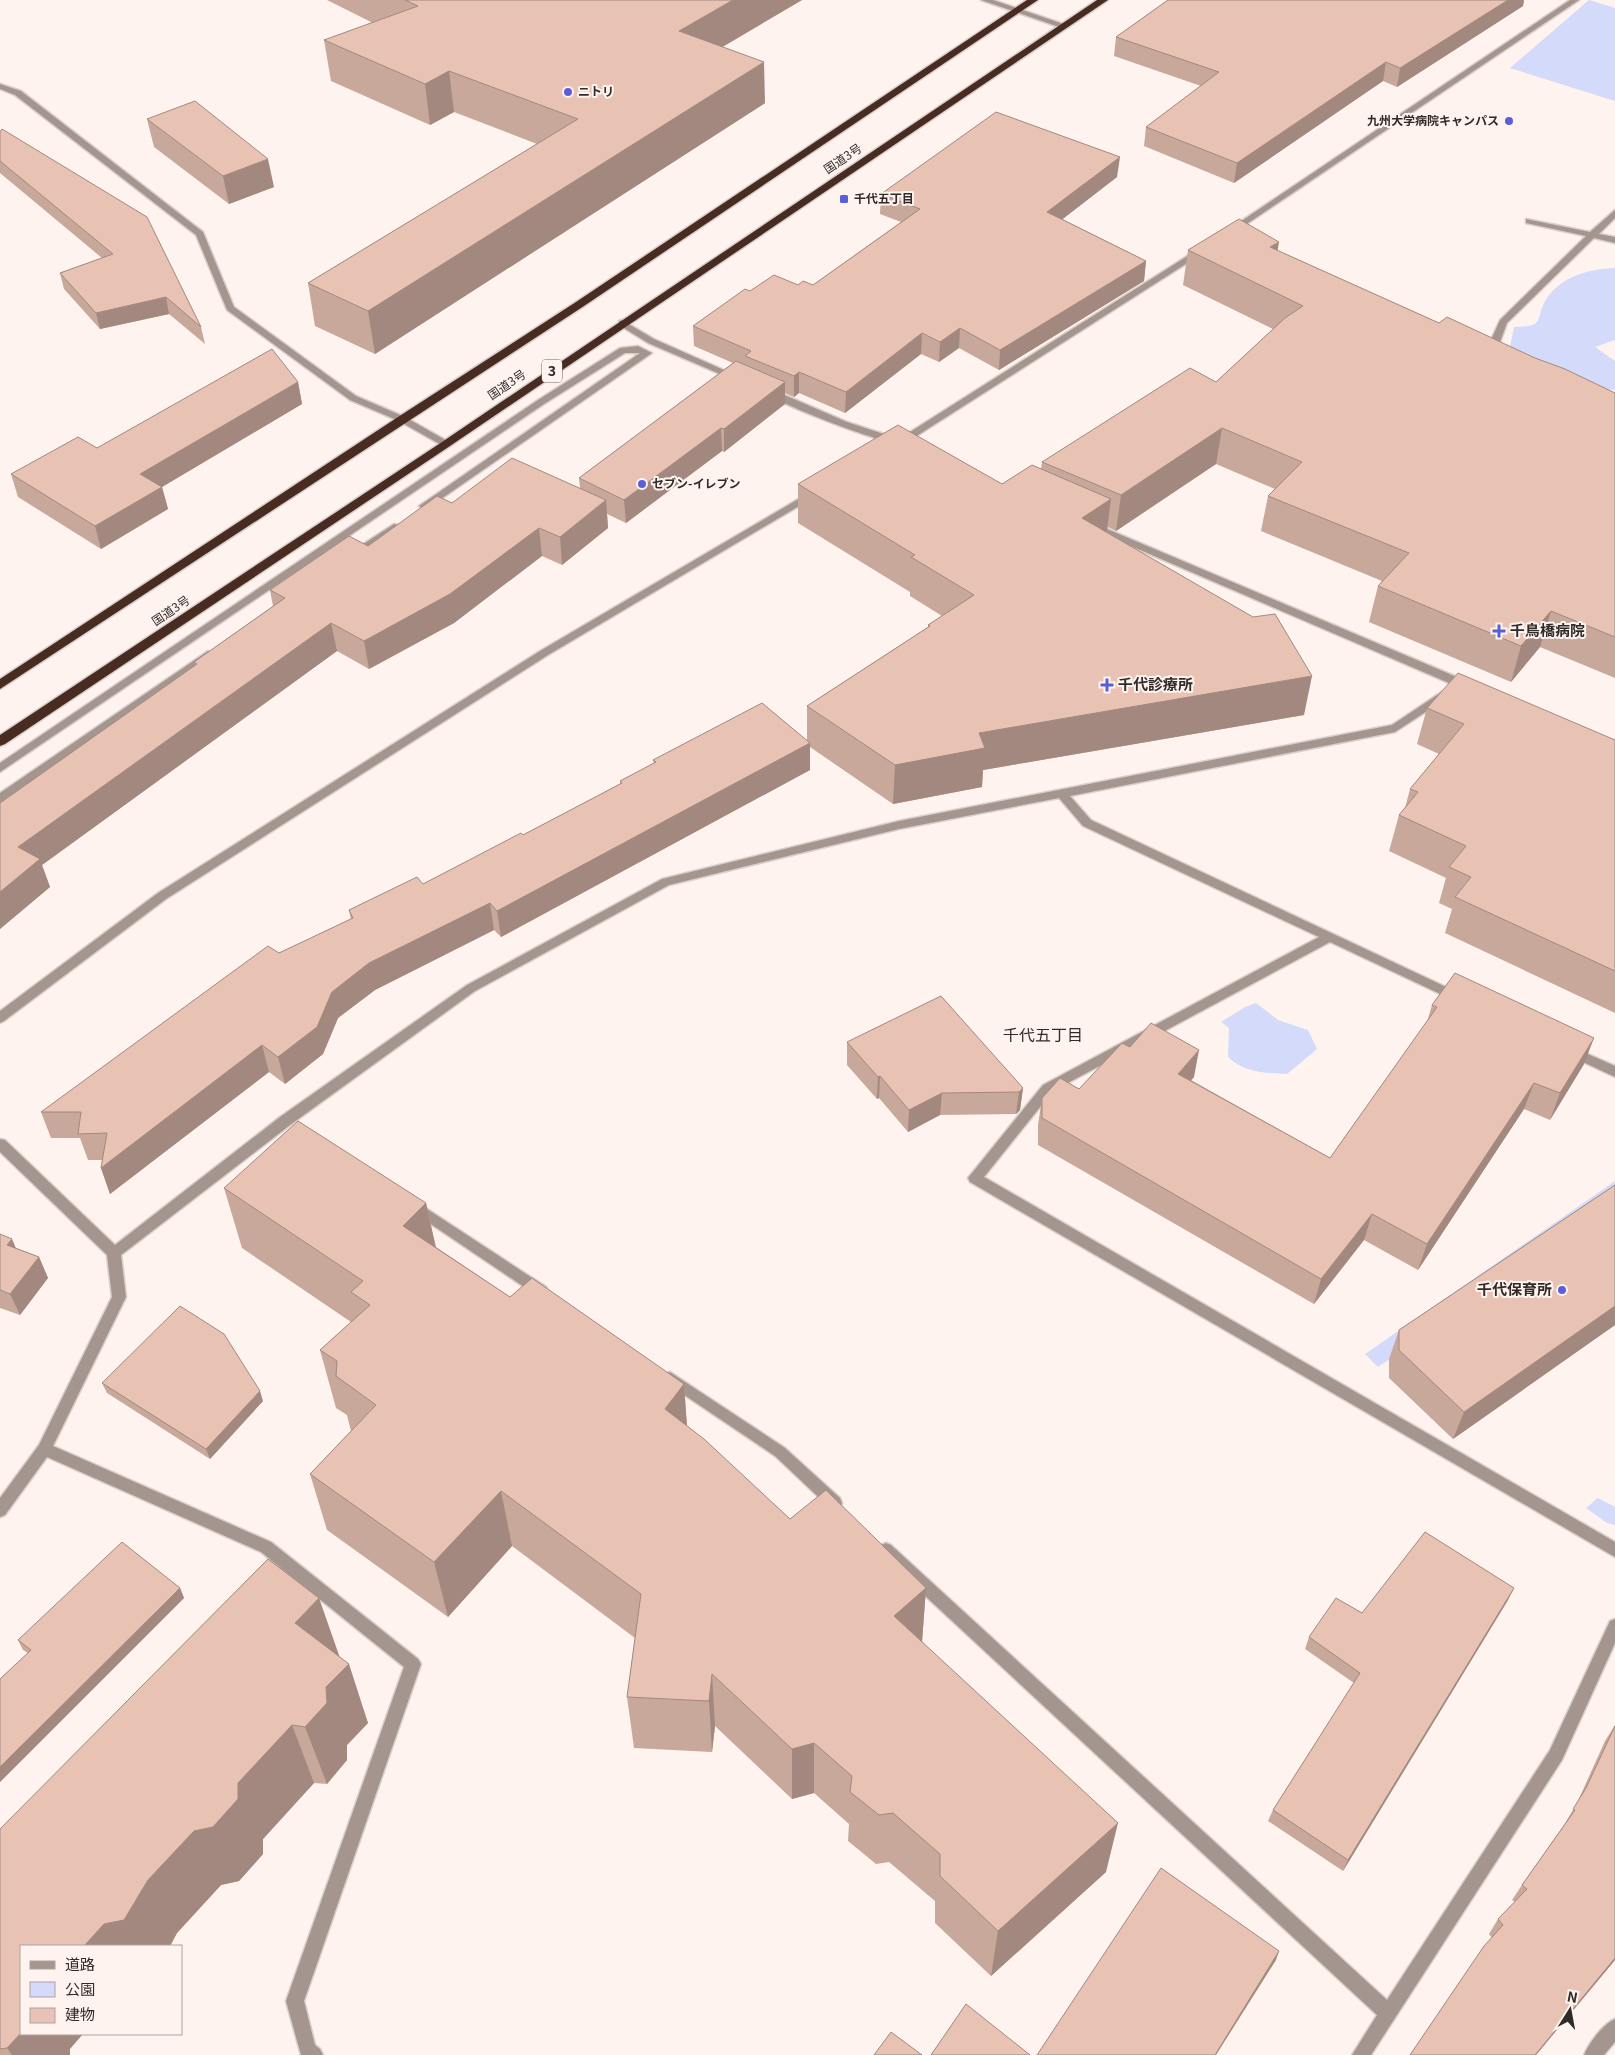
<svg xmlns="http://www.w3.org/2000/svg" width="1615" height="2055" viewBox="0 0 1615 2055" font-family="Georgia,'Noto Sans JP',serif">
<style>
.green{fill:#d3dafa}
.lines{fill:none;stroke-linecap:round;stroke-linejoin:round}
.lane-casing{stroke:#d9cfcb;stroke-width:3}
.street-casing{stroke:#d9cfcb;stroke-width:3}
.highway-casing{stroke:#d9cfcb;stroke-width:3}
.lane{fill:#a5958f;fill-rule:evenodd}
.street{fill:#a5958f;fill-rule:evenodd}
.highway{fill:#492c21;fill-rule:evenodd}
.wall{fill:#c8a89b}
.shaded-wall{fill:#a2887e}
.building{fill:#e8c3b4;stroke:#a2887e}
.poi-dot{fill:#5960d7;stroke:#fef3ef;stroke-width:2}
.labels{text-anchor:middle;stroke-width:4;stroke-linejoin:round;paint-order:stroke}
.far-poi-label{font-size:12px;font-weight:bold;fill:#302b29;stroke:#fef3ef;text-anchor:start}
.far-street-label{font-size:12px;fill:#302b29;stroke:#fef3ef}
.shield{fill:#fef3ef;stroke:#6e6764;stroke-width:1}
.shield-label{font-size:14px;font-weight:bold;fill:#302b29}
.poi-label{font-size:15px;font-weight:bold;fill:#302b29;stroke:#fef3ef;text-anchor:start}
.neighbourhood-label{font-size:16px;fill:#302b29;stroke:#fef3ef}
</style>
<rect width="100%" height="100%" fill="#fef3ef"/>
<path class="green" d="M1589,0l26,8v93l-105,-33z
M1615,268v72l-20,7 20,14v29l-26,-2 -79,-41 4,-20c34,0 20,-10 33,-29 15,-22 42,-29 68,-30z
M1256,1003l22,17 30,10 9,19 -30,25c-21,-1 -42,-1 -59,-17l1,-29 -8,-6 24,-15z
M1615,1181v25l-237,161 -13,-13z
M1598,1498l17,9v18l-8,-2 -21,-15z"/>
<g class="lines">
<g class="lane-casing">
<path id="lane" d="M1615,210v8l-16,16 16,3v6l-21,-5 -87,85 -7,19 7,13 -2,2h-6l-9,-15 10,-22 86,-84 -60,-13v-4l64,13z"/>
</g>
<g class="street-casing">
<path id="street" d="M981,0h12l76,26 -7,2z
M1570,0h9l-347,234 -3,1 -4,-3z
M0,84l21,7 182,141 31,75 122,89 49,21 44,25v4h-6l-44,-25 -49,-21 -123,-90 -31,-75 -181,-140 -15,-6z
M1200,248l4,3 -1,2 -299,191c-14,3 -127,-40 -139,-52l2,-2h6l74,32 52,17z
M622,320l32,19 88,39 -2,2h-6l-86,-37 -29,-18v-4z
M638,346l14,7 -224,155 -4,1 -5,-3 221,-153h-15l-81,51 -544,368v-9l538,-363 82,-52z
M812,491l4,1v4l-268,159 -382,244 -162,122 -4,2v-12l158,-118 382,-242z
M1093,523l378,160 1,3 -1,3h-8l-374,-161 -1,-2z
M394,524l4,1v4l-39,27h-8l-1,-2 1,-2z
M208,651l5,4 -1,2 -212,146v-10z
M1446,689l4,1 1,3 -1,3 -55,36 -325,64 21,24 370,174 2,3 -2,3h-8l-123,-58 -277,149 -69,86 631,365v15l-645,-375 -2,-4 75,-93 276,-148 -236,-111 -24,-28 -160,31 -230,56 -194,106 -185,134 -169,130 5,42 -73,149 218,96 147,117 3,5 -117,337 11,44 5,4 3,6h-22l-15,-54 118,-334 -143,-115 -214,-95 -42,58 -5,2v-19l39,-53 73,-148 -5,-42 -107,-103v-13l5,1 110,105 165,-128 187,-132 195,-106 237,-58 493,-96z
M1572,1047l43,19v11l-47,-22 -2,-3 2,-3z
M415,1201l131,86 2,4 -2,4 -5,2 -5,-2 -126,-85 -2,-4 2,-4z
M670,1372l115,76 55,50 2,5 -2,5 -5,2 -5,-2 -55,-52 -110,-74 -2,-4 2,-4z
M886,1543l5,2 496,455 163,-250 60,-129 5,-2v24l-53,117 -191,295h-19l25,-40 -496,-460 -2,-5 2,-5z
M1615,2019v23l-11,13h-20c5,-12 19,-31 31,-36z"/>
</g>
<g class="highway-casing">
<path id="highway" d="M1027,0h11l-454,306 -584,383v-10l398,-262 178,-115z
M1097,0h11l-658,446 -445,298 -5,2v-11l442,-293z"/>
</g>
<use href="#lane" class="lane"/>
<use href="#street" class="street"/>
<use href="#highway" class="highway"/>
</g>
<path class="wall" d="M327,0h475l-80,47 43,56 -390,251 -60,-28 -7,-43 229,-139 -83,-32 -24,13 -99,-44 -7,-41 49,-17z
M1168,0h356l-1,6 -126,81 -14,-6 -149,102 -90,-37 2,-19 55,-41 -87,-30 2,-19z
M147,119l127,68 -45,17 -75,-57z
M0,132l201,195 4,17 -36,-30 -69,15 -36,-40 -4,-16 42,-15 -102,-85z
M1117,177l-55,42 84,42 -2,20 -145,89 -40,-22 -20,14 -18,-8 -76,59 -46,-20 -5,4 -9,-4v11l-61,48 -2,-1 -96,72 -19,-9 1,14 -46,37 -20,-9 -88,67 -85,46 -32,-18 -295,214 8,22 -50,42v-126l195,-138 -1,-3 79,-56 -3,-16 98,-44 84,-43 128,-15 -1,-10 154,-115 -39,-17 -1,-20 57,-35 48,-6h15l88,-63 -21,-8 1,-20z
M1188,250l90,1 161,72 96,35 80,35v285l-75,-31 -29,35 -142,-60 9,-36 4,-5 -121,-50 7,-35 7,-7 -59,-25 -100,67 -8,-4 -1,5 197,183 -321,55 -1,17 -89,17 -83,-57v23l-309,167 -7,-7 -119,60 -37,28 -15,36 -38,30 -16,-12 -159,122 -9,-26 1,-8h-14l-8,-22h-29l-10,-26 238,-159 72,-33 -2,-10 74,-26 100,-49 97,-51v-3l34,-17 -1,-4 154,-19v-35l121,-79v-2l14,-9 -32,-20v-4l-112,-69v-39h204l39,-15 1,-7 174,-80 57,-53 -90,-44z
M298,382l4,22 -140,83 6,22 -67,40 -83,-52 -7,-23 86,-26z
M1427,708l188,32v273l-170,-80 7,-24 -13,-6 7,-25 -57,-27 10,-36 6,-7 5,-19 29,-35 -22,-10z
M1432,1005l152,59 -34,56 -26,-11 -106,161 -54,-30 -50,64 -276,-159v-20l4,-27 37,-9 115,-12 -3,3 139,78 97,-136z
M847,1042l176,46 -3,22 -4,4 -76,1 -32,17 -29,-34 -2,1 -30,-34z
M1615,1185v140l-162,114 -64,-61v-19l10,-29z
M224,1188l202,15 10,44 74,50 174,87 3,42 103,93 136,69 -4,53 184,231 -115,104 -56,-53v-22l-46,-39 -13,2 -28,-23 1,-17 -35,-31 -22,6 -77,-73 -3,26 -78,-4 -7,-51 8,-59 -123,-92 -64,71 -121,-87 -17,-56 41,-43 -4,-16 -11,-7 -16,-58 31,-28 -109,-74z
M0,1234l16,14 23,9 9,21 -28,37 -20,-7z
M102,1383l161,18 -53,58 -103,-66z
M180,1588l4,10 -184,184v-103l28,-26 -5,-3 -5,-10z
M1508,1600l-165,271 -75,-50 5,-11 81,-127 -49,-34 4,-12 53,-24z
M339,1656l29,67 -21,22v15l-20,24 -13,-1 -51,56v15l-24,27 -18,4 -44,48 -7,13h-149l49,103v6h-70v-226z
M1615,1725v235l-79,95h-126l82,-117 -3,-4 9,-15 17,-17 -3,-2 10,-15 42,-60 13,-22 28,-62z"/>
<path class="shaded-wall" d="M733,0h69l-122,72 -1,-41z
M1508,0h16l-1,6 -126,81 3,-19z
M764,62l1,41 -390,251 -7,-43z
M1386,62l-3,19 -149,102 3,-20z
M449,71l5,41 -24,13 -5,-41z
M1120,157l-3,20 -71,55 1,-20z
M268,159l6,28 -45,17 -6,-28z
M1279,242l-6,35 -3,-30z
M1146,261l-2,20 -145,89 1,-20z
M166,297l3,17 -69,15 -4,-16z
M960,328l-1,20 -20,14 1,-20z
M922,333l-1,21 -76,59 1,-21z
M799,372v21l-5,4v-21z
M298,382l4,22 -140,83 6,22 -67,40 -6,-23 45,-52z
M785,382v22l-61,48v-23z
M721,428l1,23 -96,72 -2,-23z
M1222,428l-6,36 -100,67 5,-36z
M1111,499l-5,38 -24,-19z
M606,500l2,28 -46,37 -2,-28z
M539,528l3,28 -88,67 -85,46 -5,-28z
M1551,611l-11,36 -29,35 10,-36z
M331,623l6,28 -295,214 8,22 -50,42v-37l18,-45z
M1312,676l-8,39 -321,55 -1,17 -89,17 2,-39 84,-32z
M810,743v27l-309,167 -4,-26z
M490,903l4,27 -119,60 -37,28 -15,36 -38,30 -7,-27 54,-65 37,-29z
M1594,1038l-10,26 -34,56 10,-27z
M262,1045l7,27 -159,122 -9,-26z
M1199,1050l-5,27 -21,23 5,-26z
M880,1076l-1,22 -2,1 1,-22z
M1534,1083l-10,26 -106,161 9,-26z
M1023,1088l-3,22 -4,4 3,-22z
M942,1093l-2,22 -32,17 1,-22z
M426,1203l13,60 -36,-37z
M1372,1214l-8,26 -50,64 7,-25z
M12,1239l9,21 -14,-15z
M39,1257l9,21 -28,37 -10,-21z
M1615,1306v19l-162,114 11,-27z
M684,1384l4,58 -23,-33z
M260,1391l3,10 -53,58 -4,-10z
M501,1491l11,55 -64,71 -14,-55z
M180,1588l4,10 -184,184v-15z
M926,1588l-4,54 -28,-26z
M1514,1588l-6,12 -165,271 5,-11z
M319,1598l21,60 -45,-35z
M349,1664l19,59 -21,22v15l-20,24 -22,-57 21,-40z
M712,1674l3,52 -3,26 -3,-51z
M292,1725l22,58 -51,56v15l-24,27 -18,4 -44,48 -7,13h-86l20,-22 44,-44z
M814,1743v50l-22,6v-50z
M1118,1823l-12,49 -115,104 7,-45z
M1279,1951l-3,9 -60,95h-1z
M1615,1958v2l-79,95h-1z
M21,2033v1h62l-13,15v6h-58l-5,-7z"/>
<path class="building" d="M405,0h328l-54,31 85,31 -396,249 -60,-28 270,-164 -129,-48 -24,13 -101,-44 94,-34z
M1168,0h340l-108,68 -14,-6 -149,101 -91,-36 73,-55 -103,-35z
M195,101l73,58 -45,17 -76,-57z
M996,112l124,45 -73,55 99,49 -146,89 -40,-22 -20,14 -18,-9 -76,59 -47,-20 -5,4 -49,-20 6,-5 -58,-25 52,-37 5,2 24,-16 24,10 5,-4 10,4 107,-76 -39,-15z
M2,129l145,88 54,110 -35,-30 -70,16 -36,-40 53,-19 -113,-93v-29z
M1239,219l40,23 -9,5 169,76 8,-6 88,41 30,11 50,24v244l-64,-26 -30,35 -143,-60 31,-33 -141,-57 34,-34 -80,-34 -101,67 -79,-33 148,-94 26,14 69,-64 18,-12 -115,-56z
M272,349l26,33 -158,92 22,13 -67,39 -84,-52 67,-37 19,11z
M736,361l49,21 -61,47 -3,-1 -97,72 -45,-22z
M898,425l104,59 30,-19 79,34 -29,19 171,99 22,-3 37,62 -333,57 6,15 -90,17 -88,-59 123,-80 -2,-1 46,-30 -63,-38 4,-2 -117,-71z
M512,458l94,42 -46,37 -21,-9 -89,66 -86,47 -33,-18 -313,224 22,12 -40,33v-89l197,-139 -3,-2 91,-64 -15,-8 79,-54 19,10 69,-50 15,7z
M1458,673l157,67v231l-160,-74 16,-20 -22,-10 17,-21 -67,-31 19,-23 -8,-3 54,-65 -37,-16z
M762,703l48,40 -313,168 -7,-8 -121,60 -37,29 -15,35 -39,30 -16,-12 -161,123 6,-35 -29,1 3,-22h-40l227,-166 11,7 74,-35 -4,-8 68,-33 6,7 98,-51 2,2 99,-52 -2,-2 36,-19 -3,-2z
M1455,973l139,65 -34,55 -26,-10 -107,161 -55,-30 -51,65 -279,-161v-20l18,-20 19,11 43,-46 8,4 21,-24 48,27 -21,24 152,84 107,-151 -5,-2z
M941,996l82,92 -4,4 -77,1 -33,17 -29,-34 -2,1 -31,-35z
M298,1121l128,82 -23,23 107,71 22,-19 152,106 -19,25 39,30 86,80 36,-29 100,98 -32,28 224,207 -120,108 -58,-55v-22l-47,-41 -14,2 -29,-23 2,-16 -38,-33 -22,6 -80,-75 -3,27 -82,-4 14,-103 -140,-103 -67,71 -124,-88 66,-69 -40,-29 1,-15 -17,-11 50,-45 -19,-13 12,-11 -139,-93z
M1615,1185v121l-151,106 -65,-62v-20z
M0,1234l12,5 -5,6 32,12 -29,37 -10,-4z
M180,1306l44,28 36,57 -54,58 -104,-66z
M1425,1532l89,56 -166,272 -75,-50 87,-137 -51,-36 27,-39 26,15z
M122,1542l58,46 -180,179v-88l31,-29 -13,-10z
M268,1559l51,39 -24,25 54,41 -23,23 1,16 -22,24 -13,-2 -54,58v16l-25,28 -19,4 -46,49 -24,40 -20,4 -20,22h-63v87l-14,15 -7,1v-220z
M1615,1726v232l-80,97h-125l74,-109 19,-21 -5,-6 29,-30 -5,-4 53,-75 -2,-1 13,-21z
M1161,1868l118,83 -64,104h-178z
M966,2004l64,51h-99z
M891,2032l31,23h-48z"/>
<g class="poi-dot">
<circle cx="568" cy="92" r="5"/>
<circle cx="1509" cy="121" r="5"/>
<rect x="839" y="194" width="10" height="10" rx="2.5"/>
<circle cx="642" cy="484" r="5"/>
<path d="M1496.5 623.5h5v5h5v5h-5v5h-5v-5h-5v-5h5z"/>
<path d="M1104.5 677.5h5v5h5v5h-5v5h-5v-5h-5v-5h5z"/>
<circle cx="1562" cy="1290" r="5"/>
</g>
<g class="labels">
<g class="far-poi-label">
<text x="578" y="96">ニトリ</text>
<text x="1499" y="125" text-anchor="end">九州大学病院キャンパス</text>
<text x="854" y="203">千代五丁目</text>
<text x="652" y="488">セブン-イレブン</text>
</g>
<g class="far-street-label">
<text transform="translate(843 159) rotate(-34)" y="4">国道3号</text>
<text transform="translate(507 385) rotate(-34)" y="4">国道3号</text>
<text transform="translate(171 611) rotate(-34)" y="4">国道3号</text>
</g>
<rect class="shield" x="542" y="359.5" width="20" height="23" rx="4"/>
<g class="shield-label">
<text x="552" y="376">3</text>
</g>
<g class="poi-label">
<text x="1510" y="636">千鳥橋病院</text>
<text x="1118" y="690">千代診療所</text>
<text x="1552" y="1295" text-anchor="end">千代保育所</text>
</g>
<g class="neighbourhood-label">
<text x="1043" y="1041">千代五丁目</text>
</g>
</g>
<rect x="20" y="1945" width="162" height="90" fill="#fef3ef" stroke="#aca3a0"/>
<rect x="30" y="1961" width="25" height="8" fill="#a5958f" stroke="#aca3a0"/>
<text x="65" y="1970" font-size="15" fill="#302b29">道路</text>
<rect x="30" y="1982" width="25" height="15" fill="#d3dafa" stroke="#aca3a0"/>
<text x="65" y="1995" font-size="15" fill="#302b29">公園</text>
<rect x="30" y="2008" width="25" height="15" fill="#e8c3b4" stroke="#aca3a0"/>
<text x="65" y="2020" font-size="15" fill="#302b29">建物</text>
<g transform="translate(1570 2010) rotate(11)" stroke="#fef3ef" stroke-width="4" paint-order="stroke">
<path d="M0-4L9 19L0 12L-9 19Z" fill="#302b29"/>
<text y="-8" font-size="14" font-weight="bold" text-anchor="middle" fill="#302b29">N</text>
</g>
</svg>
